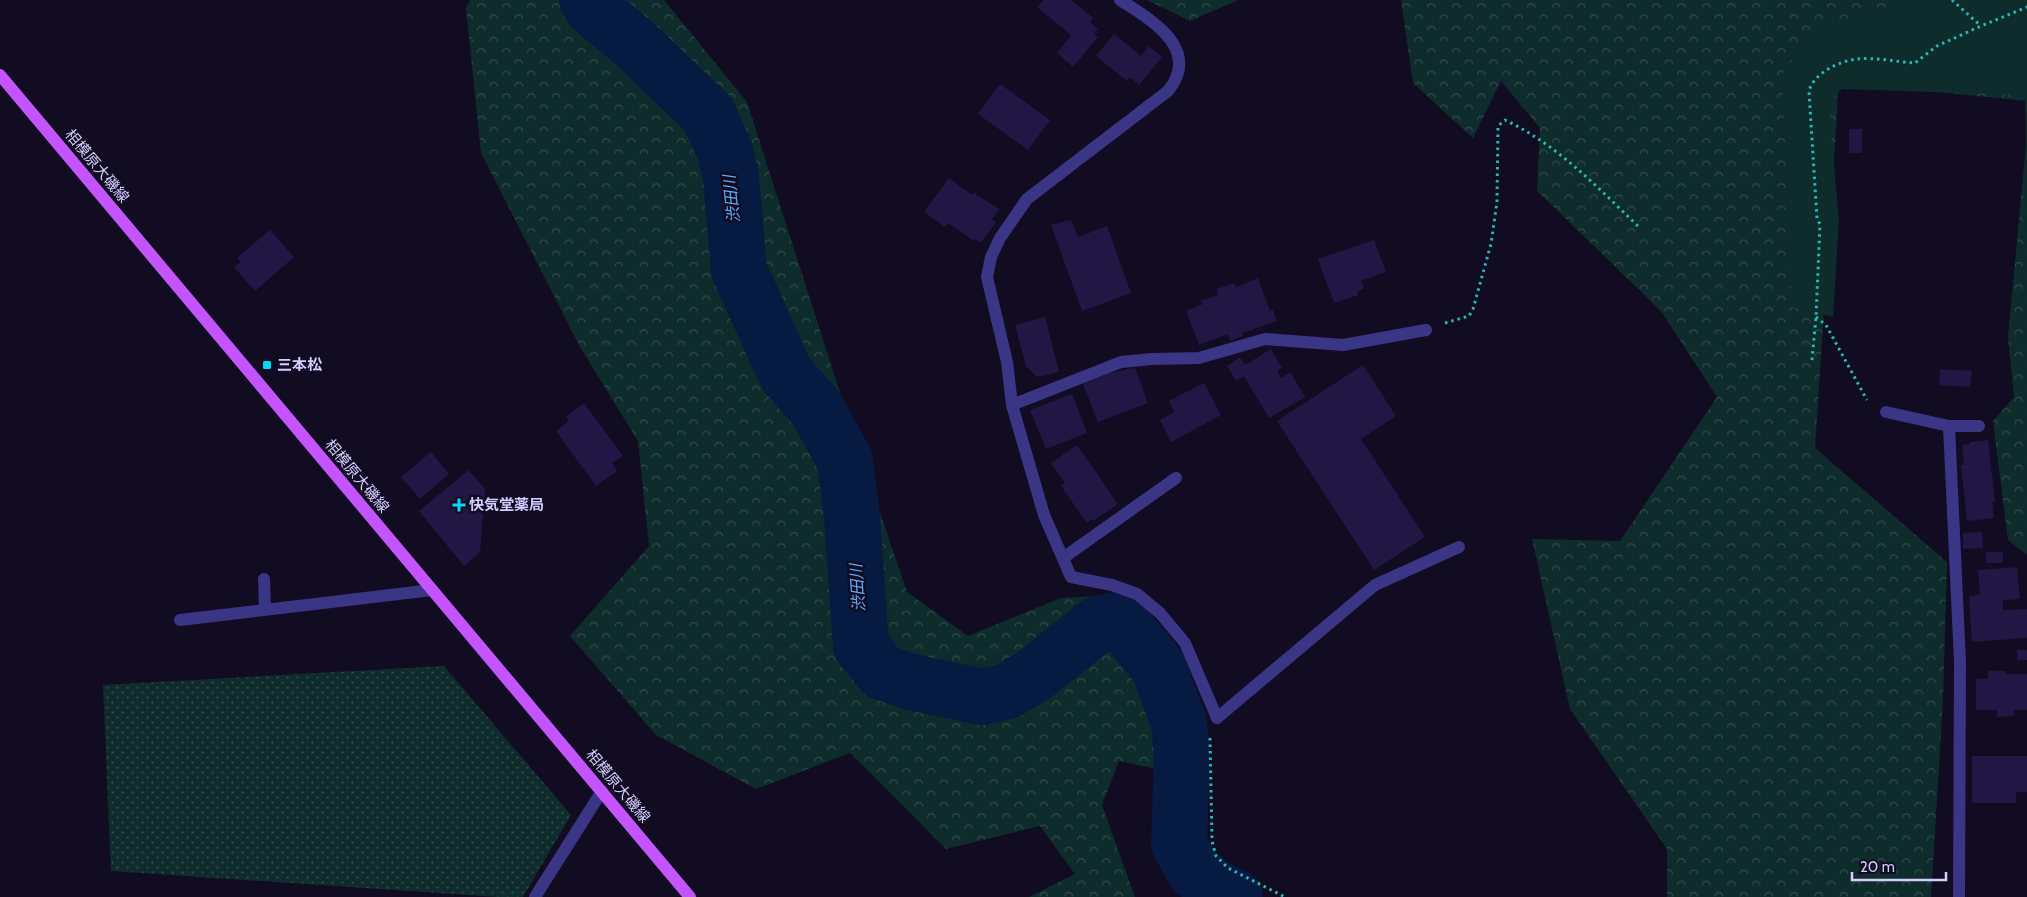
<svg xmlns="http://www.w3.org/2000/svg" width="2027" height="897" viewBox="0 0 2027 897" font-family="Cabin,'Noto Sans JP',sans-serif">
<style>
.grass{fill:url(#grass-dots)}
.forest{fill:url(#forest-crowns)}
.park{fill:#0f2c2c}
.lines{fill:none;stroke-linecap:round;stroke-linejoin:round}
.river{stroke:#071a41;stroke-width:56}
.building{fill:#221744}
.path{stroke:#28b9b4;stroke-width:3;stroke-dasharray:2.5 4;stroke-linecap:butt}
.lane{stroke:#3a3584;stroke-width:12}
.street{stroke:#3a3584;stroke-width:12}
.primary{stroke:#c454ff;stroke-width:12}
.poi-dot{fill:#00d9f8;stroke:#110c22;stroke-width:2}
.labels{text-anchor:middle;stroke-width:5;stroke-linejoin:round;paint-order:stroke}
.street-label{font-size:15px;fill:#d4cdff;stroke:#110c22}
.poi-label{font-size:15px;font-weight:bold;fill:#d4cdff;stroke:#110c22;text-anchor:start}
.water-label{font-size:16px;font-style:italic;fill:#5bafff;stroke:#110c22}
</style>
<defs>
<pattern id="grass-dots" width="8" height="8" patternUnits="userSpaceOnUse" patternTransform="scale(1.25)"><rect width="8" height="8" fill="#0f2c2c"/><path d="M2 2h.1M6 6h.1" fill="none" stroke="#31494c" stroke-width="1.8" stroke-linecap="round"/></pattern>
<pattern id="forest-crowns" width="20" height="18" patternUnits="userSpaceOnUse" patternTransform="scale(1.25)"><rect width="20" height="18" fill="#0f2c2c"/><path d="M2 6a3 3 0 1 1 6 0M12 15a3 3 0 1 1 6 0" fill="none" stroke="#31494c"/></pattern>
</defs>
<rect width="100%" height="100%" fill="#110c22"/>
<path class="grass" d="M444,666l127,149 -48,82h-25l-387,-26 -8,-186z"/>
<path class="forest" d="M470,0h194l83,102 102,319 58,171 61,44 93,-38 53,-3 41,28 31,54 11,43 -40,49 -38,-8 -17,44 33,92h-106l46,-23 -35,-48 -94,23 -96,-96 -94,36 -100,-54 -86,-99 79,-90 -11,-105 -58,-94 -99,-194 -15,-145z
M1147,0h91l-48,21z
M1401,0h626v101l-188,-19 -24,366 132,114 -4,138 -12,197h-264v-48l-97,-140 -38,-170 88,2 97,-144 -56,-86 -124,-120 3,-63 -39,-47 -28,57 -60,-55z
M2027,134v421l-19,-15 -15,-119 21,-24 -6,-60z"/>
<path class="park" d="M1892,0h135v192l-2,-97 -183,-6 -14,12 11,118 -6,98 -41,-10 -10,-232 30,-44 77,-24z"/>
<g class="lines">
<path class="river" d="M587,0l5,8 43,36 73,70 17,37 6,27 8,92 47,104 30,34 29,52 7,56 9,130 21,26 29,10 71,15 26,-6 26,-16 64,-51 17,-4 14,11 30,37 20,55 3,31 -3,90 15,27 22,17 19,9"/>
</g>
<path class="building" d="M1044,0h27l22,18 -3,4 8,7 -4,5 4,3 -25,30 -16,-14 14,-18 -34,-28z
M1114,34l27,22 8,-10 13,11 -23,28 -9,-8 -3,4 -31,-25z
M1000,84l50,36 -22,30 -50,-36z
M1849,129h13v24h-13z
M949,178l23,17 2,-2 25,16 -7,10 4,3 -15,21 -6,-4 -1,2 -26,-18 -3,4 -21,-15z
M1071,220l7,17 29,-11 24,67 -49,18 -31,-86z
M270,230l24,27 -39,34 -21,-24 7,-5 -4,-4z
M1374,240l12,32 -25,9 3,7 -7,4 1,3 -24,8 -16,-44z
M1258,278l12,33 3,-1 4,11 -35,12 1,3 -13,5 -2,-7 -29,11 -13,-34 17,-7 -2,-3 17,-6 -1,-6 17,-6 2,4z
M1045,317l14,55 -22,5 -11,-11 -11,-41z
M1271,349l11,19 -5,3 4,7 9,-6 15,25 -36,21 -25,-42 -8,5 -9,-15 13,-9 5,8z
M1363,365l33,51 -35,23 64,98 -51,33 -97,-149z
M1135,368l13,35 -50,19 -15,-38 27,-11z
M1940,369l32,2 -2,16 -31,-2z
M1204,383l17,32 -50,27 -11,-22 14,-8 -5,-11z
M1072,394l15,39 -41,16 -16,-39z
M584,403l39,53 -11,7 5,8 -21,15 -40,-55 13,-10 -3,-4z
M1988,440l7,62h-3l2,16 -27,3 -6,-56h3l-2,-20 8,-1v-2z
M1077,445l41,59 -25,17 -1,-2 -5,4 -26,-37 4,-3 -14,-20z
M431,452l18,22 -29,25 -19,-22z
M469,470l16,19 -5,63 -16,14 -45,-55z
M1982,532l1,16 -20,1v-16z
M1986,552h17v11h-17z
M2017,567l3,32 -17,1v10l24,-1v29l-55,4 -3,-46 11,-1 -2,-25z
M2017,650h10v10h-10z
M1988,671h17v3h22v36h-13v6l-17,1v-7h-21v-31h12z
M1972,756h55v36h-11v11h-44z"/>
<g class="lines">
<path class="path" d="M1952,0l29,26
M1816,317l10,8 41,75
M1445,323l24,-7 4,-7 18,-65 6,-42 1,-76 7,-6c53,25 93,68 135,108
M1812,360l4,-43 4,-93 -3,-5 -8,-128c5,-18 30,-30 48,-32 17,-2 41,3 58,4l22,-17 44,-20 46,-19
M1210,738l2,103 4,15 12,12 57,29"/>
<path class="lane" d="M1063,558l113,-80
M264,579l1,30
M180,620l252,-30
M1217,718l158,-133 84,-38"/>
<path class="street" d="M1120,0c24,15 72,42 56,78 -2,5 -5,9 -8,13l-141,108 -27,39 -9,19 -4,20 20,85 5,43 32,110 27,62 41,8 25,9 23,19 25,30 32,75
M1012,405l109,-43 31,-3 47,-1 66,-19 78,6 83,-15
M1886,412l63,14h30
M1949,426l11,236 -1,235
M535,897l67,-106"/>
<path class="primary" d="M0,75l690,822"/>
</g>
<g class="poi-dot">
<rect x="262" y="360" width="10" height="10" rx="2.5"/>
<path d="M456.5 497.5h5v5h5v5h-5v5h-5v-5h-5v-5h5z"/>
</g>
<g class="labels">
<g class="street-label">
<text transform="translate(97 166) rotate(50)" y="5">相模原大磯線</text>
<text transform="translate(357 476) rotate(50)" y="5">相模原大磯線</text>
<text transform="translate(618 786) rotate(50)" y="5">相模原大磯線</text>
</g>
<g class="poi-label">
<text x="277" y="370">三本松</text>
<text x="469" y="510">快気堂薬局</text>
</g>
<g class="water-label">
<text transform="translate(731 199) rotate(-96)" y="6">渋田川</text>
<text transform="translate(857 588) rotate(-94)" y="6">渋田川</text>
</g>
</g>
<path d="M1852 872v8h94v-8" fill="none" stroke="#d4cdff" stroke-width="2.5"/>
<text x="1860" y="872" font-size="15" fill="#d4cdff" stroke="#110c22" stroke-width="4" paint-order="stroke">20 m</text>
</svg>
